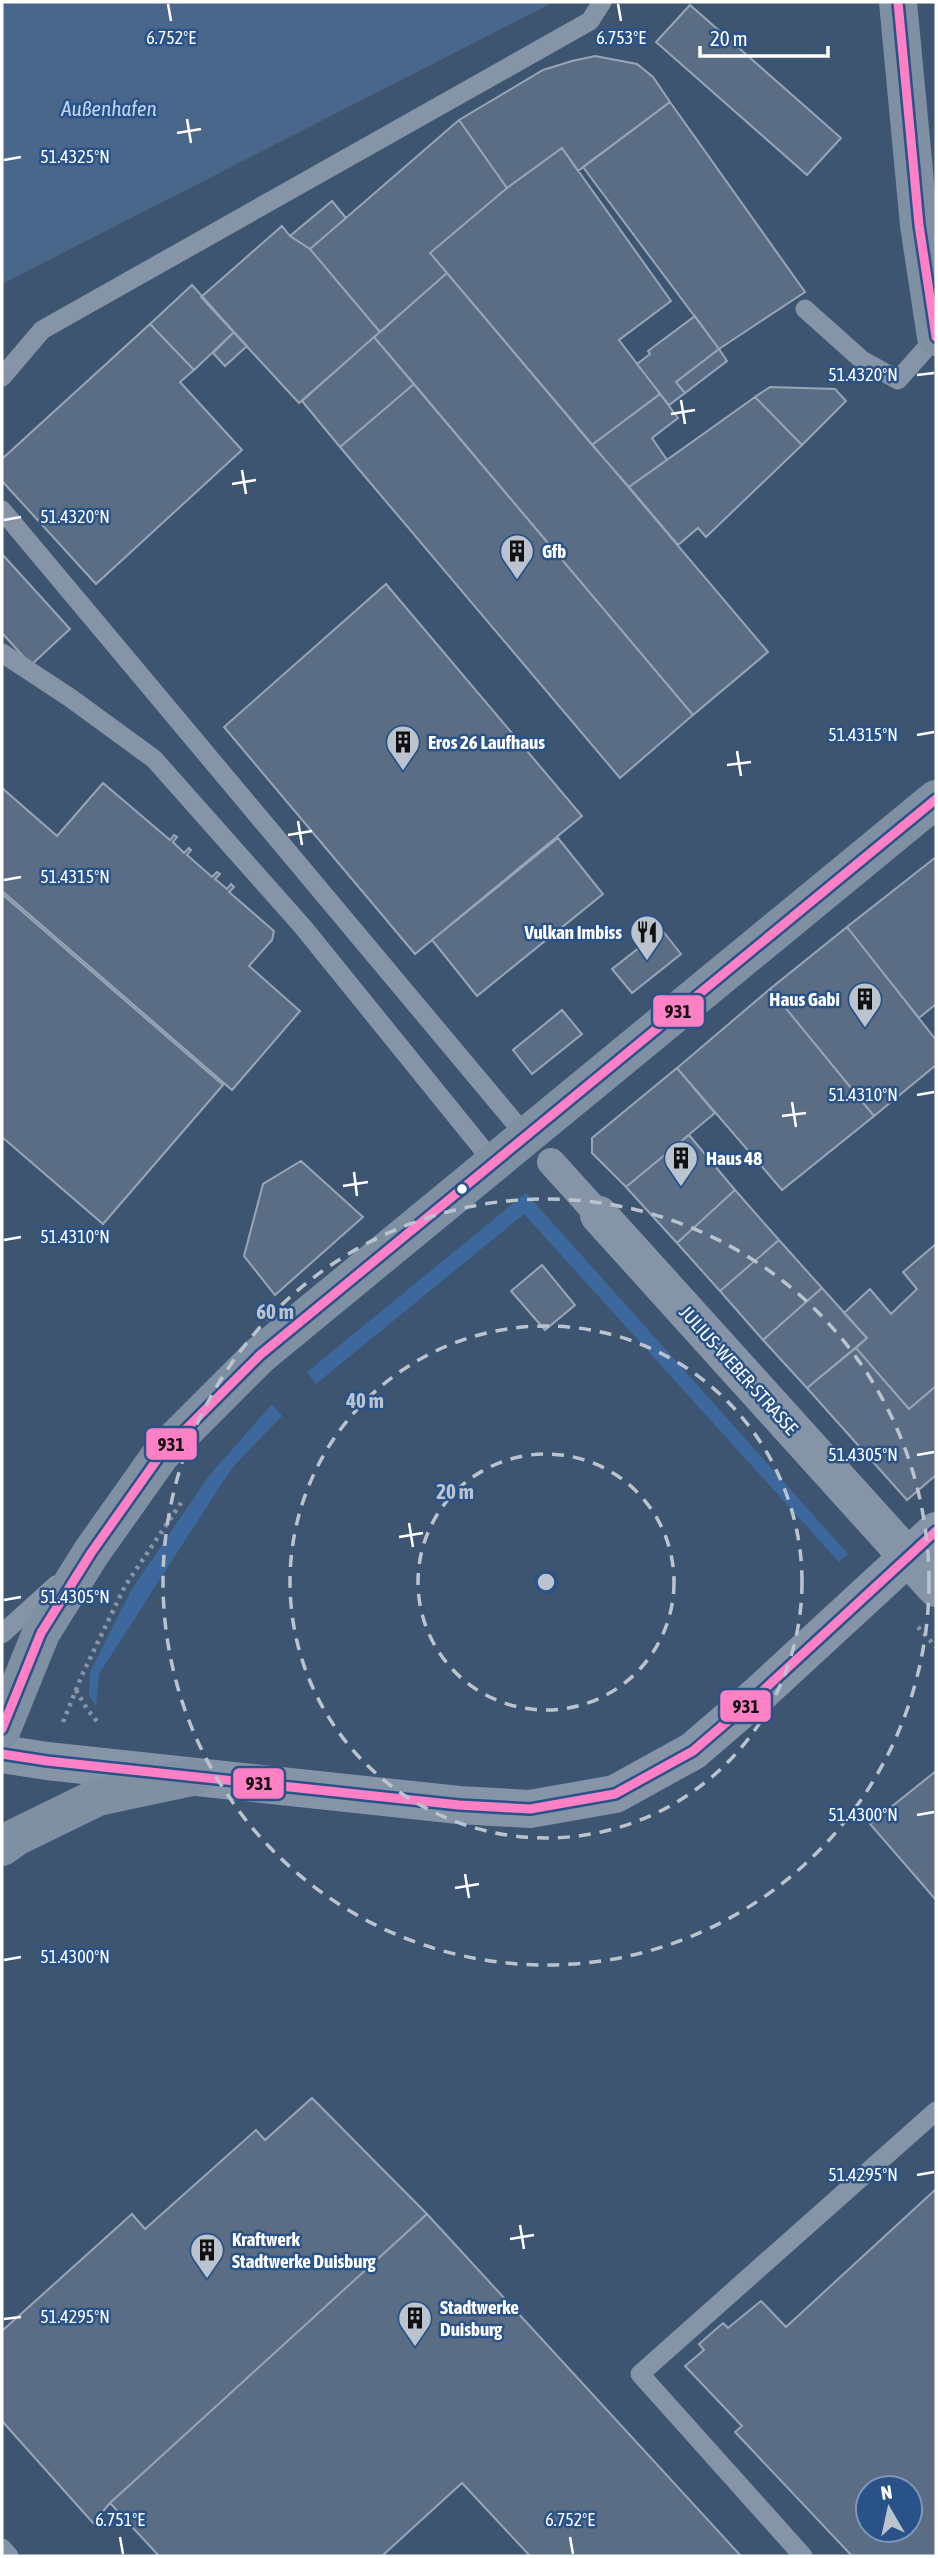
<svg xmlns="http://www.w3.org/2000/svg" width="938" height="2558" viewBox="0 0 938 2558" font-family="'Asap Condensed',sans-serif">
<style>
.green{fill:#3c689d}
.water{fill:#49668b}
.building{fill:#5b6d84;stroke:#98a5b6;stroke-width:2;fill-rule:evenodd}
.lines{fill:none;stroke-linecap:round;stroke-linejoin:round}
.path{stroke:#8594a7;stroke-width:4.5;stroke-dasharray:3.5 5;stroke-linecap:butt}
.service{stroke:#8594a7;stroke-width:19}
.pedestrian{stroke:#8594a7;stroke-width:28}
.minor{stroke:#8594a7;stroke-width:38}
.secondary{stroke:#7f90a3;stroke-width:38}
.bus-1-casing{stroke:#285288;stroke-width:14}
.bus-1{stroke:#ff80c5;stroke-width:9}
.ticks{fill:none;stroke:#fff;stroke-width:2.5}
.ring{fill:none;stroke:#bbc4ce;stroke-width:3.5;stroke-dasharray:12 9}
.bus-dot{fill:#fff;stroke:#285288;stroke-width:2.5}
.labels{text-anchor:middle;stroke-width:5;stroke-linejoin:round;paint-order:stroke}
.poi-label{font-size:19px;font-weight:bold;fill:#fff;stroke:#285288;text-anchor:start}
.street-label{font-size:19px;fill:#fff;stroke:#285288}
.water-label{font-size:21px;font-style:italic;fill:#c0d6f0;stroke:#285288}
.ticks-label{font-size:18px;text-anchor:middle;fill:#fff;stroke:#285288;stroke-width:5;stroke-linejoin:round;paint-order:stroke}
.centre{fill:#bbc4ce;stroke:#285288;stroke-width:3.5}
.ring-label{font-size:21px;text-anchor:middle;font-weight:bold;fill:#bbc4ce;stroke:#285288;stroke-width:5;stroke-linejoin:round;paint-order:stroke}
.line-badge{stroke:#285288;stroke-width:2.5}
.pale-badge-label{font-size:19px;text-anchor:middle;font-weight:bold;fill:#111}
</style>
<rect width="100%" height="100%" fill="#3e5572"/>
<path class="green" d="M526,1193l322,361 -9,8 -315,-348 -208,170 -9,-12z
M272,1404l10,12 -51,53 -132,205 -3,32 -7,-11 1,-23 42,-83 76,-112z"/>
<path class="water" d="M2,2h552l-552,282z"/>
<path class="building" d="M690,5l151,133 -34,37 -151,-133z
M595,56l42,8 16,13 17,25 -92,69 -16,-23 -55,40 -48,-68 84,-50 29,-9z
M670,102l135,190 -86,57 -136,-182z
M459,120l48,68 -77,65 17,20 -67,59 -70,-83z
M562,148l109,153 -52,39 41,54 -68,51 -162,-192 77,-65z
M332,201l14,17 -36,31 -20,-13z
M282,226l8,10 20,13 70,83 -81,71 -98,-106z
M447,273l321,379 -75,63 -319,-378z
M192,285l42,47 -40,38 -44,-46z
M695,316l24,33 -43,33 9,11 -16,12 -32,-41 13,-10 -2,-3z
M150,324l44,46 -14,12 62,68 -146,134 -94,-103v-22z
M234,332l13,14 -22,20 -12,-13z
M374,337l40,47 -74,63 -38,-46z
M719,349l8,12 -42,32 -9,-11z
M414,384l279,331 -73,63 -280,-331z
M770,387l65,2 11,12 -44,44 -47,-48z
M660,394l18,24 -26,20 15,22 -38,27 -37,-42z
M755,397l47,48 -96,92 -8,-9 -20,17 -49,-58z
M2,554l68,75 -39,36 -29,-32z
M386,584l196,232 -167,138 -191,-227z
M103,783l67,57 4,-5 3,2 -4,5 11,11 5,-5 2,2 -4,5 25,22 5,-5 3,2 -5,5 12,10 4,-5 3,3 -5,5 45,39 -2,9 -23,26 51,45 -68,79 -230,-199v-103l55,48z
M558,838l45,56 -126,102 -45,-56z
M936,857v147l-17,14 -72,-91z
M2,894l221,191 -120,139 -101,-87z
M847,927l89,113v25l-62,51 -104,-127z
M662,930l19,24 -49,39 -20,-24z
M770,989l104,127 -92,74 -105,-122z
M562,1010l20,24 -50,40 -19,-24z
M677,1068l38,45 -89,74 -34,-34v-15z
M689,1135l46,55 -58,53 -51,-56z
M301,1161l62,56 -88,78 -31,-39 19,-72z
M735,1190l44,50 -59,51 -43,-48z
M779,1240l43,48 -59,52 -43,-49z
M936,1244v142l-27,23 -53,-61 11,-10 -23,-25 26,-24 21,25 26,-25 -14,-17z
M542,1265l33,40 -30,25 -34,-39z
M822,1288l45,50 -60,50 -44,-48z
M856,1348l53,61 27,-23v89l-29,25 -100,-112z
M936,1771v129l-66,-76z
M312,2098l115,116 -317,289 -17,20 -91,-102v-90l130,-117 13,15 111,-99 9,10z
M936,2189v367h-84l-117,-124 7,-6 -57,-60 19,-16 -5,-6 24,-21 5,5 33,-27 25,26zM868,2488h42v42h-42z
M427,2214l314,342h-211l-68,-73 -80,73h-223l-49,-53z"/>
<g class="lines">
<path class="path" d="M918,1627l18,20
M76,1690l11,19 12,15
M63,1722l19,-47 43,-89 58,-86"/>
<path class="service" d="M805,309l57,51 36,20 38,-43
M2,377l40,-47 548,-309 12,-19
M2,510l524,626
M2,653l67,44 85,62 149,168 191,236
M2,1634l54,-49
M2,2548l7,8
M803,2556l-163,-182 296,-263"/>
<path class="pedestrian" d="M551,1162l48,53"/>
<path class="minor" d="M599,1215l337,373
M2,1754l45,7 412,44 71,4 85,-15 78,-43 64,-55 179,-165"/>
<path class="secondary" d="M898,2l21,223 17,112
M2,1729l39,-96 50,-80 70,-99 99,-99 676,-556
M2,1847l14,-10 82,-40 94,-20"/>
<g class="bus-1-casing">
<path id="bus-1" d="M898,2l21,223 17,112
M2,1729l39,-96 50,-80 70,-99 99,-99 676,-556
M2,1754l45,7 412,44 71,4 85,-15 78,-43 64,-55 179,-165"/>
</g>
<use href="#bus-1" class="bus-1"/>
</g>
<path class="ticks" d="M168,4l3,17M618,4l3,17M187,119l4,24M177,133l24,-4M4,160l17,-3M917,375l17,-2M681,400l4,24M671,414l24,-4M242,470l4,24M232,484l24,-4M4,520l17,-3M917,735l17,-3M737,751l4,25M727,765l24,-3M298,821l4,24M288,835l24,-4M4,880l17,-3M917,1095l17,-3M792,1102l4,25M782,1116l24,-3M354,1172l3,24M343,1186l25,-4M4,1240l17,-3M917,1455l17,-3M409,1523l4,24M399,1537l24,-4M4,1600l17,-3M917,1815l17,-3M465,1874l4,24M455,1888l24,-4M4,1960l17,-3M917,2175l17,-3M520,2225l4,24M510,2239l24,-4M4,2319l17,-2M120,2537l3,17M570,2537l3,17"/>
<g class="ring">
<circle cx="546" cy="1582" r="128"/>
<circle cx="546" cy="1582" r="256"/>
<circle cx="546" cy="1582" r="383"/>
</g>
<defs>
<g id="building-pin" transform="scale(1.75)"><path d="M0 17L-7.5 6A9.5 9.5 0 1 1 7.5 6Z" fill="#bbc4ce" stroke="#285288"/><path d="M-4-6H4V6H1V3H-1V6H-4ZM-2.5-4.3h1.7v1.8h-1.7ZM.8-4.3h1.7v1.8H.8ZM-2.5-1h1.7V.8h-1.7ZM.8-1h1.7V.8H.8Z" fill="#111"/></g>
<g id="restaurant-pin" transform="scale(1.75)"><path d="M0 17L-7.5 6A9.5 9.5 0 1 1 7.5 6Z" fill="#bbc4ce" stroke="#285288"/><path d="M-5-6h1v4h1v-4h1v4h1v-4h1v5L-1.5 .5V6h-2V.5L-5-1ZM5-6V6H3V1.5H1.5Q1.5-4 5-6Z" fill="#111"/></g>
</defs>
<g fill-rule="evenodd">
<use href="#building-pin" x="517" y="551"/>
<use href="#building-pin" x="403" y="742"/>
<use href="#restaurant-pin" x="647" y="932"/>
<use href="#building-pin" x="865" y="999"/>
<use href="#building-pin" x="681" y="1158"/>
<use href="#building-pin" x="207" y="2250"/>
<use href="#building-pin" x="415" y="2318"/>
</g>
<circle class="bus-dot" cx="462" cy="1189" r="6"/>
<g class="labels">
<g class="poi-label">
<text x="542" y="558">Gfb</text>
<text x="428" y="749">Eros 26 Laufhaus</text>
<text x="622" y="939" text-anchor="end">Vulkan Imbiss</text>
<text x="840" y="1006" text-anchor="end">Haus Gabi</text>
<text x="706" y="1165">Haus 48</text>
<text x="232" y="2246">Kraftwerk<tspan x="232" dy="22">Stadtwerke Duisburg</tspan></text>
<text x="440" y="2314">Stadtwerke<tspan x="440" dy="22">Duisburg</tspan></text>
</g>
<g class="street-label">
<text transform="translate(739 1370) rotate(48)" y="7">JULIUS-WEBER-STRASSE</text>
</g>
<g class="water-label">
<text x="109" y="116">Außenhafen</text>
</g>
</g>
<g class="ticks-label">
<text x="621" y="44">6.753°E</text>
<text x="171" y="44">6.752°E</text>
<text x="75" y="163">51.4325°N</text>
<text x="863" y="381">51.4320°N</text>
<text x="75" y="523">51.4320°N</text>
<text x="863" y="741">51.4315°N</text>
<text x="75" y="883">51.4315°N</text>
<text x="863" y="1101">51.4310°N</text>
<text x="75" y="1243">51.4310°N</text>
<text x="863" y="1461">51.4305°N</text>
<text x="75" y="1603">51.4305°N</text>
<text x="863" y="1821">51.4300°N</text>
<text x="75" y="1963">51.4300°N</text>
<text x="863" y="2181">51.4295°N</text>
<text x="75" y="2323">51.4295°N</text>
<text x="120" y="2526">6.751°E</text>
<text x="570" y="2526">6.752°E</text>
</g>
<circle cx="546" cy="1582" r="10" class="centre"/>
<g class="ring-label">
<text x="275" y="1319">60 m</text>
<text x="365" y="1408">40 m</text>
<text x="455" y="1499">20 m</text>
</g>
<g class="line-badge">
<rect x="652" y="994" width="53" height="34" rx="7" fill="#ff80c5"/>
<rect x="145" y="1427" width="53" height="34" rx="7" fill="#ff80c5"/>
<rect x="719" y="1689" width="53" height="34" rx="7" fill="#ff80c5"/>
<rect x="232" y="1767" width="53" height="33" rx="7" fill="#ff80c5"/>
</g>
<g class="pale-badge-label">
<text x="678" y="1018">931</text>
<text x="171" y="1451">931</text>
<text x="746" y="1713">931</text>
<text x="259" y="1790">931</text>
</g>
<rect width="938" height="2558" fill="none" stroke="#ffffff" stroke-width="7"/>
<g transform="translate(889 2509) rotate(351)"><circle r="33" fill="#285288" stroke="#7e97b8" stroke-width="2"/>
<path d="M0-5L12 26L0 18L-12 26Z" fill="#bbc4ce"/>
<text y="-10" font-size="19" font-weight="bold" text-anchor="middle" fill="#ffffff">N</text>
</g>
<path d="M700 46v10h128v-10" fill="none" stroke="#ffffff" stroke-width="3.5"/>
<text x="710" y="46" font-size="21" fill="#ffffff" stroke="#285288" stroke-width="5" paint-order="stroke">20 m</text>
</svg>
